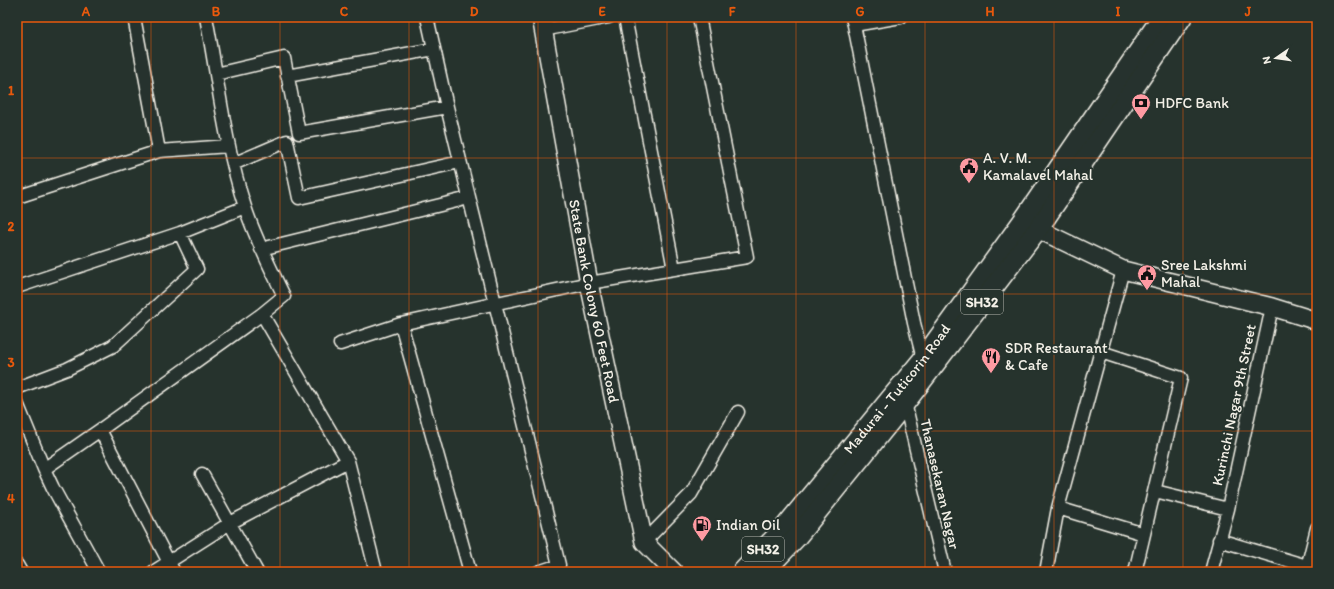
<svg xmlns="http://www.w3.org/2000/svg" width="1334" height="589" viewBox="0 0 1334 589" font-family="Itim,sans-serif">
<style>
.lines{fill:none;stroke-linecap:round;stroke-linejoin:round}
.street-casing{stroke:#f4f1e8;stroke-width:15}
.secondary-casing{stroke:#f4f1e8;stroke-width:20}
.primary-casing{stroke:#f4f1e8;stroke-width:22}
.street{stroke:#26332d;stroke-width:12}
.secondary{stroke:#26332d;stroke-width:17}
.primary{stroke:#26332d;stroke-width:19}
.grid{fill:none;stroke:#e8590c;stroke-width:1;stroke-opacity:0.55}
.labels{text-anchor:middle;stroke-width:4;stroke-linejoin:round;paint-order:stroke}
.shield{fill:#26332d;stroke:#b6b8b0;stroke-width:1}
.shield-label{font-size:14px;font-weight:bold;fill:#f4f1e8}
.poi-label{font-size:15px;fill:#f4f1e8;stroke:#26332d;text-anchor:start}
.street-label{font-size:15px;fill:#f4f1e8;stroke:#26332d}
.neatline{fill:none;stroke:#e8590c;stroke-width:1.5}
.grid-label{font-size:13px;text-anchor:middle;font-weight:bold;fill:#e8590c}
</style>
<rect width="100%" height="100%" fill="#26332d"/>
<filter id="ink" filterUnits="userSpaceOnUse"><feTurbulence type="fractalNoise" baseFrequency=".025" numOctaves="2"/><feDisplacementMap in="SourceGraphic" scale="8" xChannelSelector="R" yChannelSelector="G"/><feConvolveMatrix kernelMatrix="1 2 1 2 8 2 1 2 1" color-interpolation-filters="sRGB"/></filter>
<g filter="url(#ink)">
<g class="lines">
<g class="street-casing">
<path id="street" d="M134,17l25,134
M427,17l20,90
M625,17l49,252
M852,18l2,7 47,-8
M854,25l60,298 9,36
M543,30l66,-13
M216,74l68,-16 15,75 148,-26 112,458 -21,7
M287,76l147,-27
M233,164l54,-23 12,57 161,-36
M17,197l142,-46 70,-5
M261,249l208,-51
M17,287l163,-54 65,-26
M262,314l86,147 28,111
M401,324l69,248
M340,344l61,-20 188,-41 158,-26 -48,-240
M1101,352l80,26 -46,194
M17,388l50,-19 46,-23 84,-77 -17,-36
M17,403l27,66 9,19 46,84
M905,403l40,169
M100,430l74,142
M44,469l56,-39 162,-116 22,-18c-14,-29 -29,-58 -39,-89 -20,-61 -27,-127 -39,-190
M202,474l55,98
M1155,491l73,18
M1058,508l86,26
M1219,540l98,29
M644,542l47,-48 47,-82
M17,565l4,7
M153,572l77,-49 118,-62
M1046,572l12,-64 65,-238
M1211,572l17,-63 44,-202
M1306,572l11,-44"/>
</g>
<g class="secondary-casing">
<g id="secondary">
<path id="s1" d="M541,17l48,266 55,259 30,30"/>
<path d="M1027,224l96,46 149,37 45,14"/>
</g>
</g>
<g class="primary-casing">
<g id="primary">
<path id="s2" d="M742,572l43,-45 138,-168 99,-137 140,-205"/>
<path d="M764,572l32,-34 109,-135 133,-174 144,-212"/>
</g>
</g>
<use href="#street" class="street"/>
<use href="#secondary" class="secondary"/>
<use href="#primary" class="primary"/>
</g>
</g>
<path class="grid" d="M151,17v555M280,17v555M409,17v555M538,17v555M667,17v555M796,17v555M925,17v555M1054,17v555M1183,17v555M17,158h1300M17,294h1300M17,431h1300"/>
<defs>
<g id="bank-pin" transform="scale(1)"><path d="M0 17L-7.5 6A9.5 9.5 0 1 1 7.5 6Z" fill="#ff9aa2" stroke="#26332d"/><path d="M-6-4H6V4H-6ZM0-2.3a2.3 2.3 0 1 0 0 4.6a2.3 2.3 0 1 0 0-4.6Z" fill="#111"/></g>
<g id="civic-pin" transform="scale(1)"><path d="M0 17L-7.5 6A9.5 9.5 0 1 1 7.5 6Z" fill="#ff9aa2" stroke="#26332d"/><path d="M-.6-6.5H3V-4.5H.6V-3L4-1V1h2V6H-6V1h2V-1L-.6-3ZM-1.2 2.5V6h2.4V2.5Z" fill="#111"/></g>
<g id="restaurant-pin" transform="scale(1)"><path d="M0 17L-7.5 6A9.5 9.5 0 1 1 7.5 6Z" fill="#ff9aa2" stroke="#26332d"/><path d="M-5-6h1v4h1v-4h1v4h1v-4h1v5L-1.5 .5V6h-2V.5L-5-1ZM5-6V6H3V1.5H1.5Q1.5-4 5-6Z" fill="#111"/></g>
<g id="fuel-pin" transform="scale(1)"><path d="M0 17L-7.5 6A9.5 9.5 0 1 1 7.5 6Z" fill="#ff9aa2" stroke="#26332d"/><path d="M-5.5-6h7V0h2V4h1.3V-2.5L3-4.5l.8-.8L6-3V5H2.5V1h-1V6h-7ZM-4.2-4.7v3.2H.2V-4.7Z" fill="#111"/></g>
</defs>
<g fill-rule="evenodd">
<use href="#bank-pin" x="1141" y="103"/>
<use href="#civic-pin" x="969" y="167"/>
<use href="#civic-pin" x="1147" y="274"/>
<use href="#restaurant-pin" x="991" y="357"/>
<use href="#fuel-pin" x="702" y="525"/>
</g>
<g class="labels">
<g class="shield">
<rect x="961" y="290" width="42" height="24" rx="3"/>
<rect x="742" y="537" width="42" height="24" rx="3"/>
</g>
<g class="shield-label">
<text x="982" y="307">SH32</text>
<text x="763" y="554">SH32</text>
</g>
<g class="poi-label">
<text x="1155" y="108">HDFC Bank</text>
<text x="983" y="163">A. V. M.<tspan x="983" dy="17">Kamalavel Mahal</tspan></text>
<text x="1161" y="270">Sree Lakshmi<tspan x="1161" dy="17">Mahal</tspan></text>
<text x="1005" y="353">SDR Restaurant<tspan x="1005" dy="17">&amp; Cafe</tspan></text>
<text x="716" y="530">Indian Oil</text>
</g>
<g class="street-label">
<text dy="5" stroke="none"><textPath href="#s1" startOffset="289">State Bank Colony 60 Feet Road</textPath></text>
<text dy="5" stroke="none"><textPath href="#s2" startOffset="240">Madurai - Tuticorin Road</textPath></text>
<text transform="translate(1234 405) rotate(-78)" y="5">Kurinchi Nagar 9th Street</text>
<text transform="translate(940 484) rotate(77)" y="5">Thanasekaran Nagar</text>
</g>
</g>
<rect width="1334" height="589" fill="none" stroke="#26332d" stroke-width="44"/>
<g transform="translate(1276 58) rotate(257)" stroke="#26332d" stroke-width="3" paint-order="stroke">
<path d="M0-3L7 15L0 10L-7 15Z" fill="#f4f1e8"/>
<text y="-6" font-size="11" font-weight="bold" text-anchor="middle" fill="#f4f1e8">N</text>
</g>
<rect x="22" y="22" width="1290" height="545" class="neatline"/>
<g class="grid-label">
<text x="86" y="16">A</text>
<text x="216" y="16">B</text>
<text x="344" y="16">C</text>
<text x="474" y="16">D</text>
<text x="602" y="16">E</text>
<text x="732" y="16">F</text>
<text x="860" y="16">G</text>
<text x="990" y="16">H</text>
<text x="1118" y="16">I</text>
<text x="1248" y="16">J</text>
<text x="11" y="95">1</text>
<text x="11" y="231">2</text>
<text x="11" y="367">3</text>
<text x="11" y="503">4</text>
</g>
</svg>
